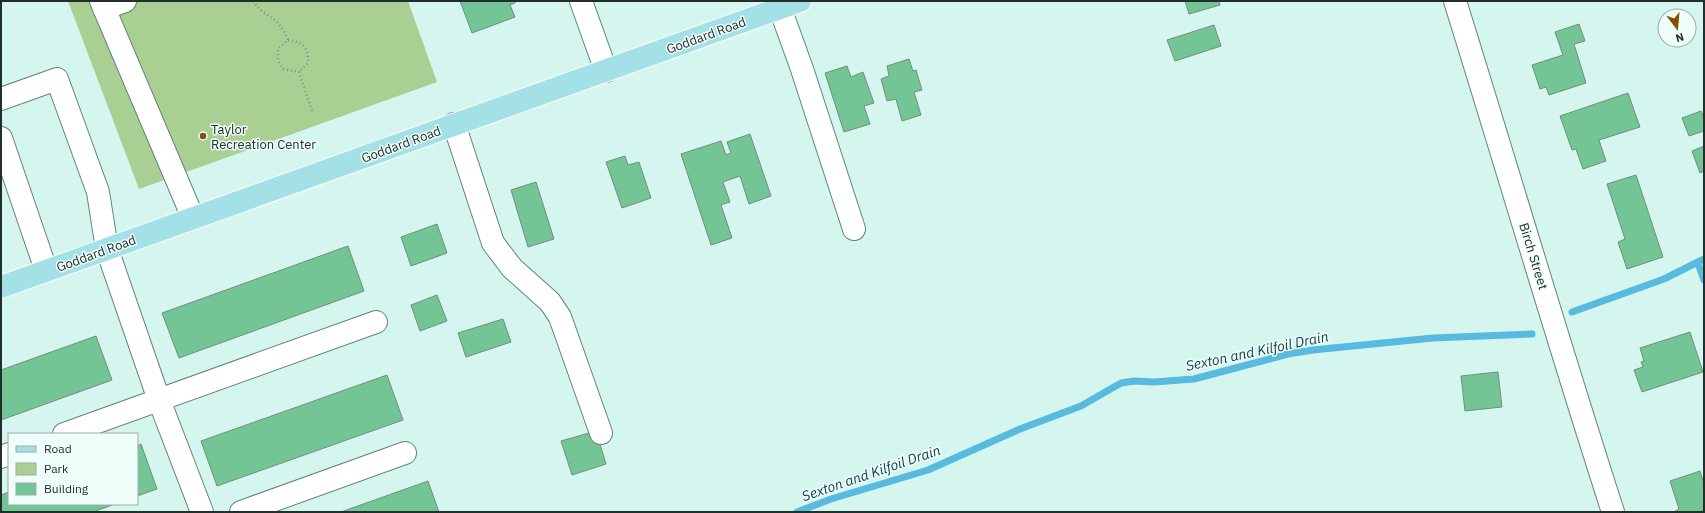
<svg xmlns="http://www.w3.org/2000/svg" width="1705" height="513" viewBox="0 0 1705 513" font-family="'IBM Plex Sans',sans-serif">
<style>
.green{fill:#aacf93}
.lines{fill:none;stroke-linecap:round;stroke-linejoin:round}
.stream{stroke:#58badf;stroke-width:7}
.building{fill:#74c595;stroke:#748d7d}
.minor-casing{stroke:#63837c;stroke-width:24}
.major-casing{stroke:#fff;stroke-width:24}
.path{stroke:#7a928c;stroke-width:2.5;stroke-dasharray:1 3;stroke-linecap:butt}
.minor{stroke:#fff;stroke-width:22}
.major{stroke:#a4e1e6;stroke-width:22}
.poi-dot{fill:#864e00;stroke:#f0fefb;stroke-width:1.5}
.labels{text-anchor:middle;stroke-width:3;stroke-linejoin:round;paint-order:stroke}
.street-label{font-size:13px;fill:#212e2b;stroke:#f0fefb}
.poi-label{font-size:13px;fill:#212e2b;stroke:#f0fefb;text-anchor:start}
.water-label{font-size:14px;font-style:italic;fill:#0b3848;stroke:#f0fefb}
</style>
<rect width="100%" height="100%" fill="#d4f6ee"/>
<path class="green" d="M68,1h340l29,81 -298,107z"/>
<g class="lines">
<path class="stream" d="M1698,263l6,17
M1572,312l92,-33 40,-20
M797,512l34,-13 97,-29 92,-41 61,-23 40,-23 13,-2 20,1 40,-3 94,-25 25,-4 120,-12 99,-4"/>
</g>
<path class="building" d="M460,1h55v2l-5,2 5,12 -43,16z
M1185,1h34l1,4 -31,9z
M1579,24l6,17 -11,3 12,39 -37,12 -3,-8 -6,2 -8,-24 31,-10 -8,-23z
M1214,25l7,21 -46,15 -8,-21z
M909,59l4,12 3,-1 6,20 -8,2 7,23 -19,6 -6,-22 -9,2 -6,-22 8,-3 -2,-10z
M847,66l4,11 12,-5 11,31 -10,3 6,18 -26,8 -19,-59z
M1628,93l12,34 -41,13 7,21 -23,8 -7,-20 -4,1 -12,-34z
M1701,111l3,7v13l-15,5 -7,-18z
M750,134l21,62 -22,8 -9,-28 -17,6 7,20 -9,3 11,33 -21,7 -30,-91 40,-13 5,14 5,-2 -4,-11z
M1704,146v25l-4,2 -8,-22z
M625,156l3,9 11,-3 12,36 -29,10 -16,-46z
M1636,175l27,82 -36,12 -9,-27 7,-3 -18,-55z
M536,182l18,57 -26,8 -17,-57z
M437,224l10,29 -36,13 -10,-29z
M348,246l16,45 -185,67 -17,-45z
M437,295l10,26 -27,10 -9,-26z
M503,319l8,23 -45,15 -8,-24z
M1690,332l13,40 -61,20 -8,-22 9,-3 -2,-5 3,-1 -4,-13z
M96,336l16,44 -111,40v-50z
M1498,372l4,35 -37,4 -4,-35z
M387,375l16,45 -186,66 -16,-45z
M596,431l10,33 -34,11 -11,-34z
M141,444l16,45 -20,7v-50z
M1700,471l4,13v28h-30l5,-3 -9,-28z
M428,481l11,31h-98z
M9,492v12h106l-22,8h-92v-17z"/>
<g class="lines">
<g class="minor-casing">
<path id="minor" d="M101,1l92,217
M581,1l25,70
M1455,1c53,170 103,341 158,511
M780,8l22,61 52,160
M104,9l21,-8
M1,99l56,-20 41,113 9,57 52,151 43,112
M454,124l39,119 19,25 38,34 10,15 41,116
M1,138l45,132
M64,434l312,-112
M1,457l8,-3
M241,512l164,-59"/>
</g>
<g class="major-casing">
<path id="major" d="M1,287l799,-286"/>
</g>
<path class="path" d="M253,1c13,18 25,14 35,39l-10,9v11l5,9 16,3 13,39
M288,40c15,2 21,7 20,23l-9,9"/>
<use href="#minor" class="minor"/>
<use href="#major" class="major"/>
</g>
<circle class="poi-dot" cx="203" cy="136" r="4"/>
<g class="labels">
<g class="street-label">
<text transform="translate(706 35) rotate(-20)" y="5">Goddard Road</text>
<text transform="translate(401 144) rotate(-20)" y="5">Goddard Road</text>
<text transform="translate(96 253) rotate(-20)" y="5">Goddard Road</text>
<text transform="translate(1534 256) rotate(73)" y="5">Birch Street</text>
</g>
<g class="poi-label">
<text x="211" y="134">Taylor<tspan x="211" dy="15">Recreation Center</tspan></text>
</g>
<g class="water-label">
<text transform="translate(1257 351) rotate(-12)" y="5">Sexton and Kilfoil Drain</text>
<text transform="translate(871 473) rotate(-19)" y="5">Sexton and Kilfoil Drain</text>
</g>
</g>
<rect width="1705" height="513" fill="none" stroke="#212e2b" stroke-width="4"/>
<rect x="8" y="433" width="130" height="72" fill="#f0fefb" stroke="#9daba8"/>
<rect x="16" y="446" width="20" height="6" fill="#a4e1e6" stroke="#9daba8"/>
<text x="44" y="453" font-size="12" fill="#212e2b">Road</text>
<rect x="16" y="463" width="20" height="12" fill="#aacf93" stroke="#9daba8"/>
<text x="44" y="473" font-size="12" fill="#212e2b">Park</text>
<rect x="16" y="483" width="20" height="12" fill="#74c595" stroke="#9daba8"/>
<text x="44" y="493" font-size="12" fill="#212e2b">Building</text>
<g transform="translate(1677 28) rotate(164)"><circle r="19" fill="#f0fefb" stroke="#9daba8"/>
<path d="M0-3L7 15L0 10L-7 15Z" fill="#864e00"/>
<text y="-6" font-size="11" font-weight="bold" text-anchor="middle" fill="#212e2b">N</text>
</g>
</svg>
